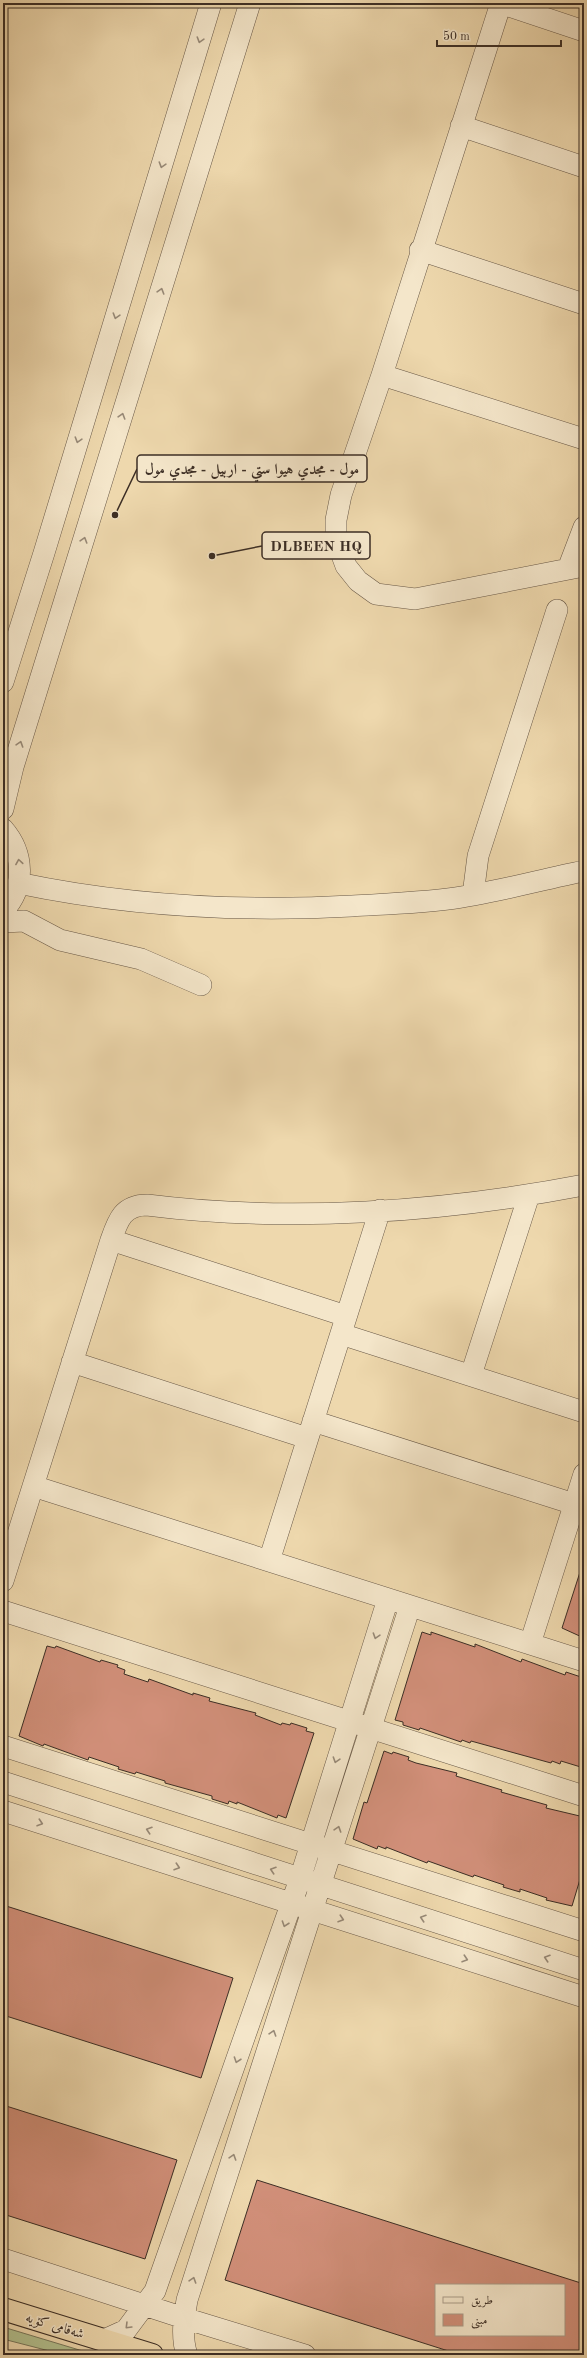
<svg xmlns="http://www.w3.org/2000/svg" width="587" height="2358" viewBox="0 0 587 2358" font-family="'Old Standard TT',Amiri,serif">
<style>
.green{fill:#b3c08e;stroke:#78775a}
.building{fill:#d18f79;stroke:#3c2e25;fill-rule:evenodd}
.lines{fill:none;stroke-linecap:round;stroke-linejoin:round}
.minor-casing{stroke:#685847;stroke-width:22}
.highway-casing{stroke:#3c2e25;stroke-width:24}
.minor{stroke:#f4e6ca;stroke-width:21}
.highway{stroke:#eed8ad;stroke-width:22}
.oneway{stroke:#988a78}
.labels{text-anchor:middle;stroke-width:3;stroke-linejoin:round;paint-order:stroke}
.street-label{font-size:14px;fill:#3c2e25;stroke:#f4e6ca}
.leader{fill:none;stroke:#3c2e25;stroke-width:1.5}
.callout-dot{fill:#3c2e25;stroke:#f4e6ca;stroke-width:1.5}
.callout{fill:#f4e6ca;stroke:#3c2e25;stroke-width:1.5}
.callout-label{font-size:15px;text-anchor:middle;font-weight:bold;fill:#3c2e25}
</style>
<rect width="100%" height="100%" fill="#eed8ad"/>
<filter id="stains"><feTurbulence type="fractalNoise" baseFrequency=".005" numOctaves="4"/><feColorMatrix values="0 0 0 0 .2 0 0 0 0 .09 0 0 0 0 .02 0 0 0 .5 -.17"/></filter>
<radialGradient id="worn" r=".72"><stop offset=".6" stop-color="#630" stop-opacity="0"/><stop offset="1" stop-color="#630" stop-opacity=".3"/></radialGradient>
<path class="green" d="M3,2327l93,28h-31l-62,-16z"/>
<path class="building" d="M581,1569l3,1v68l-22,-10z
M422,1632l9,3v-3l44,15v-3l46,18 1,-3 43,16 1,-3 18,6v90l-23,-7 -1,3 -8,-3 -1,2 -80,-22 -1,2 -8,-3 -1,2 -41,-14 -1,2 -16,-5v-3l-8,-2z
M47,1646l8,2 1,-2 44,16 1,-2 17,5 -1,2 8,3 -1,4 24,8 1,-3 44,16v-2l17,5 -1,3 47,12 -1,2 26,10 1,-2 8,2 1,-2 16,5 -1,3 8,2 -28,85 -8,-3 -1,3 -40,-16v2l-8,-3 -1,3 -16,-5v-3l-47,-13v-2l-29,-9 -1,2 -17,-5 1,-2 -30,-10 -1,3 -44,-16 -1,2 -24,-10z
M384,1751l8,3 1,-2 16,5 -1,3 8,3 41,10 -1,3 46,14 -1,2 46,13 -1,3 38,9v49l-12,40 -26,-6 1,-2 -27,-9v3l-17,-5 1,-2 -30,-10 -1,2 -45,-16 -1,2 -41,-16v2l-8,-3 -1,3 -24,-10 11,-37 3,1z
M3,1905l230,73 -32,100 -198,-63z
M3,2105l174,55 -32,99 -142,-45z
M257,2180l327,104v71h-123l-236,-75zM436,2285h128v50h-128z"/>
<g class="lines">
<g class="minor-casing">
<path id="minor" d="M500,3l84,28
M501,3l-119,372 -41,120 -5,25v19l10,27 12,15 18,13 39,5 169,-33
M461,126l123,41
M420,250l164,54
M382,375l202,64
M568,569l16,-42
M3,682l41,-129 167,-550
M3,809l10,-42 237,-764
M3,829c21,24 23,58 0,82
M18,883c109,23 222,29 334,23 32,-2 64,-3 96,-7 46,-6 91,-19 136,-28
M473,895l5,-39 79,-246
M3,922l21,-1 36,19 81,19 60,26
M111,1240l235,76
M341,1334l243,78
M72,1362l235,76
M471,1375l58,-180
M313,1421l261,83
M33,1486l551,175
M269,1561l111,-351
M3,1581l108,-341c7,-20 12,-35 36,-35 142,18 297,7 437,-20
M3,1611l581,185
M530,1644l54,-170
M3,1746l581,185
M3,1782l581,188
M3,1811l581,186
M3,2259l181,59 121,37
M104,2340l22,-10 29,-39 145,-412 88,-280
M187,2355c-6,-18 -3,-37 0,-55l223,-694"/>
</g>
<g class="highway-casing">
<path id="highway" d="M3,2309l149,46"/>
</g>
<use href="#minor" class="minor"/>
<use href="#highway" class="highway"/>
</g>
<defs><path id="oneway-chevron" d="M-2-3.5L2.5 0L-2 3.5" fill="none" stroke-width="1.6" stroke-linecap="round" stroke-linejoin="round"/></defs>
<g class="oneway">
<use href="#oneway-chevron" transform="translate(200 40) rotate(107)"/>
<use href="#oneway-chevron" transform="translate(162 165) rotate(107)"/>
<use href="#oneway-chevron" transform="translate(161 291) rotate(-73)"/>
<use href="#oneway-chevron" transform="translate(116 316) rotate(107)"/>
<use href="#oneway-chevron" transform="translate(122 416) rotate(-73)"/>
<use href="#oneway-chevron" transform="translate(78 440) rotate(107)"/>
<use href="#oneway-chevron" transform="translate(84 540) rotate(-73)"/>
<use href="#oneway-chevron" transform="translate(20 744) rotate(-72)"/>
<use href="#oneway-chevron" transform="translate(19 862) rotate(-99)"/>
<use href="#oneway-chevron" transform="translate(376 1636) rotate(108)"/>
<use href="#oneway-chevron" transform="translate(336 1760) rotate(108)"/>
<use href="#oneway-chevron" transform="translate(40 1823) rotate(18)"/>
<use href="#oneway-chevron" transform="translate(338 1829) rotate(-72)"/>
<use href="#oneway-chevron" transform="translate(149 1830) rotate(-162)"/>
<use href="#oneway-chevron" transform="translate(177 1867) rotate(18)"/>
<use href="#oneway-chevron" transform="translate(273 1870) rotate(-162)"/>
<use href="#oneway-chevron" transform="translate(423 1918) rotate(-162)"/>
<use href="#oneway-chevron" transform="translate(341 1919) rotate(18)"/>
<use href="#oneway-chevron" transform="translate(285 1924) rotate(109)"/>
<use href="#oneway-chevron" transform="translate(547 1958) rotate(-162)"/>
<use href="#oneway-chevron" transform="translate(465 1959) rotate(18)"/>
<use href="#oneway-chevron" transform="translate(273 2033) rotate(-72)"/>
<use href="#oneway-chevron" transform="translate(237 2060) rotate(109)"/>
<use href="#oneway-chevron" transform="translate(233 2157) rotate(-72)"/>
<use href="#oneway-chevron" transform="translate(193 2280) rotate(-72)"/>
<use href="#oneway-chevron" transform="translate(128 2326) rotate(135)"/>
</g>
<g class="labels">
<g class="street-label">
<text transform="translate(55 2325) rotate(17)" y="5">شەقامی کۆیە</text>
</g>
</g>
<path class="leader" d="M115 515L137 469M212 556L262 546"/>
<g class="callout-dot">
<circle cx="115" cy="515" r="4"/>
<circle cx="212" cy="556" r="4"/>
</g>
<g class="callout">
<rect x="137" y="455" width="230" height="27" rx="4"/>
<rect x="262" y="532" width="108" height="27" rx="4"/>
</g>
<g class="callout-label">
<text x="252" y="474">مول - مجدي هيوا ستي - اربيل - مجدي مول</text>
<text x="316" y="551">DLBEEN HQ</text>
</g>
<rect width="587" height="2358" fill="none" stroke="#eed8ad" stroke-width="16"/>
<rect x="4" y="4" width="579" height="2350" fill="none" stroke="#3c2e25" stroke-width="2"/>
<rect x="8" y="8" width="571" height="2342" fill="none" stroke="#3c2e25"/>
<rect x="435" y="2284" width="130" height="52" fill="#f4e6ca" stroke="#aa9c88"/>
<rect x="443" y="2297" width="20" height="6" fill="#f4e6ca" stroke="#aa9c88"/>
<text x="471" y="2304" font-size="12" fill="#3c2e25">طريق</text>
<rect x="443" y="2314" width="20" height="12" fill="#d18f79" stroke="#aa9c88"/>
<text x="471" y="2324" font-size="12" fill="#3c2e25">مبنى</text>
<path d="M437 40v6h124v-6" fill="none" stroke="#3c2e25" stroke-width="2"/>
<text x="443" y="40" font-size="12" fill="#3c2e25" stroke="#f4e6ca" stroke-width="3" paint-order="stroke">50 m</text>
<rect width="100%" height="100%" filter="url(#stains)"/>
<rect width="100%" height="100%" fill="url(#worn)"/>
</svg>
